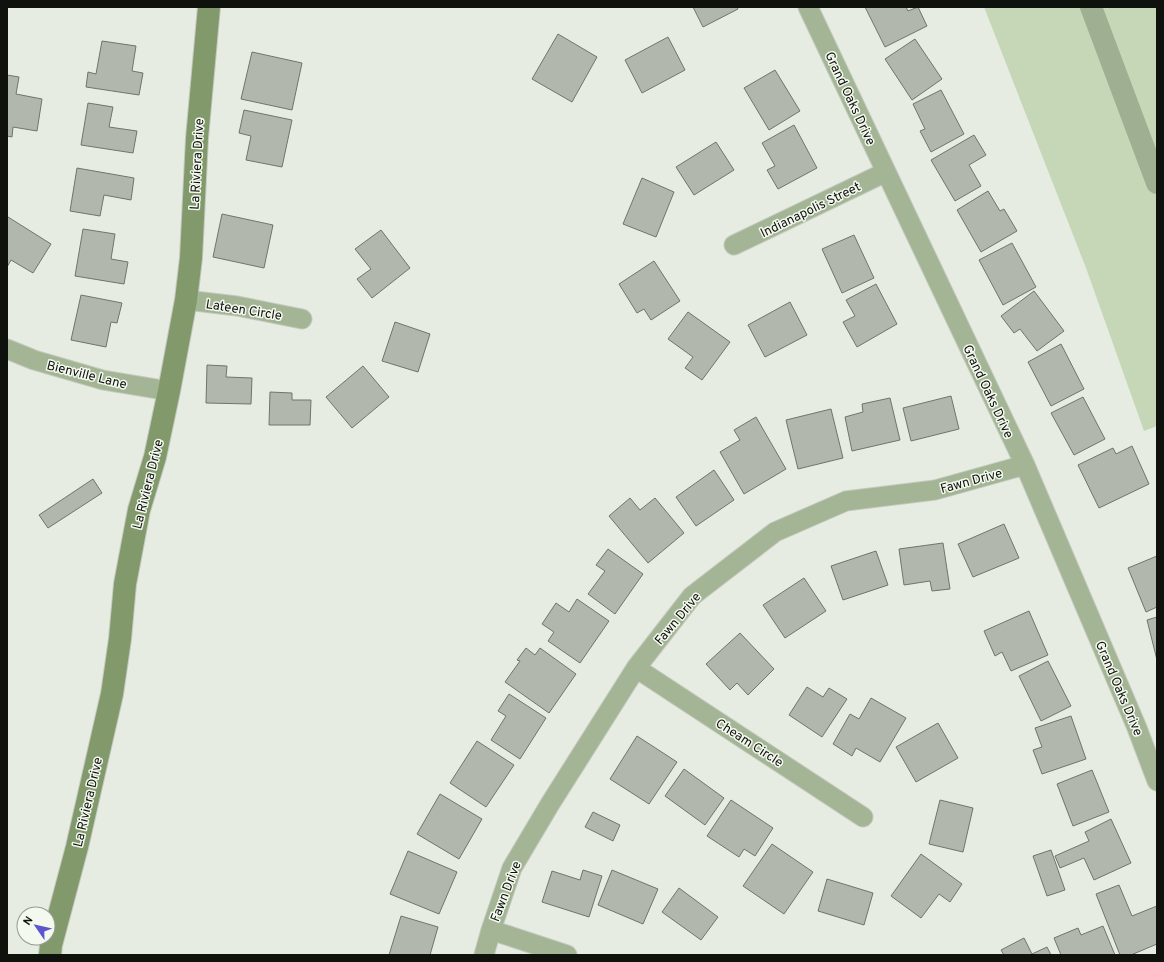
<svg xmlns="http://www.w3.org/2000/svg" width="1164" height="962" viewBox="0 0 1164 962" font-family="Overpass,sans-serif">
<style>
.green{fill:#c6d7b8}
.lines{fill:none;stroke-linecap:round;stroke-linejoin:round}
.canal{stroke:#9faf91;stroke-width:22}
.building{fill:#b2b7ad;stroke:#70756c}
.street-casing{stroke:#c4c9bf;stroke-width:21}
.secondary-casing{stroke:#c4c9bf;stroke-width:24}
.street{stroke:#a4b595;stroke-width:19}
.secondary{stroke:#829a6b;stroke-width:22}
.labels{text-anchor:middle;stroke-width:3;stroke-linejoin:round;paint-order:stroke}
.street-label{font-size:13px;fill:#0f110d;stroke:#f3f9ee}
</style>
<rect width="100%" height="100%" fill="#e6ece1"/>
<path class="green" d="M984,7h173v419l-13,5 -58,-163z"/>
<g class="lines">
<path class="canal" d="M1091,7l66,176"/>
</g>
<path class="building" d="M693,7h44l1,2 -35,18z
M865,7h41l2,4 10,-4 9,19 -42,21z
M558,34l39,23 -25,45 -40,-23z
M668,37l17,33 -43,23 -17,-33z
M915,39l27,40 -30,21 -27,-41z
M102,41l34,5 -4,25 11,2 -4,22 -53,-8 2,-15 8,2z
M252,52l50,11 -10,47 -51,-11z
M775,70l25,41 -31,19 -25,-42z
M7,75l12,2 -3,17 26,5 -5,32 -24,-4 -1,10 -5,-1z
M941,90l23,44 -33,18 -11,-21 5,-2 -12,-25z
M88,103l25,4 -4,20 28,4 -4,22 -52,-8z
M244,110l48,10 -10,47 -36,-7 5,-24 -12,-3z
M794,125l23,43 -39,21 -11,-19 8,-4 -13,-23z
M974,135l12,20 -17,10 12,21 -26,15 -24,-41z
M716,142l18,28 -40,25 -18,-28z
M77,168l57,10 -3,22 -27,-5 -4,21 -30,-5z
M642,178l32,14 -18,45 -33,-13z
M988,191l12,20 4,-2 13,22 -36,21 -24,-42z
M222,214l51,11 -9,43 -51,-11z
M8,217l43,27 -18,29 -22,-13 -4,7v-47z
M83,229l32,5 -4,25 17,3 -4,22 -49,-8z
M381,230l29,38 -38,30 -15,-19 14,-10 -16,-20z
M854,235l20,43 -32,15 -20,-44z
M1012,243l24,44 -33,18 -24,-45z
M654,261l26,40 -29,19 -7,-11 -7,4 -18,-29z
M876,284l21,40 -40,23 -14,-25 12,-6 -9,-16z
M1034,291l30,40 -27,20 -17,-22 -6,4 -13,-17z
M81,295l41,8 -5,20 -6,-1 -5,25 -35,-7z
M790,302l17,33 -42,22 -17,-32z
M688,312l42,30 -28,38 -17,-12 8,-11 -25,-18z
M395,322l35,12 -12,38 -36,-11z
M1061,344l23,45 -33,17 -23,-44z
M207,365l20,1 -1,11 26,1 -1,26 -45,-1z
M363,366l26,31 -37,31 -26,-31z
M270,392l22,1v7h19l-1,25h-41z
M951,396l8,33 -48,12 -8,-33z
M1083,397l22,42 -31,16 -23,-42z
M890,398l10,42 -48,11 -7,-34 18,-5 -1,-8z
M831,409l12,49 -45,11 -12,-49z
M756,417l30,52 -42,25 -24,-42 20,-12 -6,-10z
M1132,446l17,38 -50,24 -21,-43 35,-17 3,6z
M714,470l20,30 -38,26 -20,-29z
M93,479l9,14 -54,35 -9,-13z
M630,498l10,12 15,-12 29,35 -36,30 -39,-47z
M1004,524l15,34 -46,19 -15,-33z
M943,543l7,46 -18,2 -2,-10 -26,4 -5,-36z
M608,549l35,25 -28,40 -27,-20 17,-23 -9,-6z
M876,551l12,34 -45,15 -12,-34z
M1157,556v51l-11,5 -18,-44z
M804,578l22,33 -41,27 -22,-33z
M577,599l32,22 -29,42 -32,-22 6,-9 -12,-8 14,-21 13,9z
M1029,611l19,44 -37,16 -9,-19 -7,4 -11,-25z
M1157,617v43l-10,-40z
M740,633l34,36 -26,26 -11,-12 -7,7 -24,-26z
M526,648l9,7 5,-7 36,26 -27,39 -44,-31 15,-21 -3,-1z
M1048,661l23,45 -30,15 -22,-45z
M807,687l16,10 6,-9 18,11 -25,38 -33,-22z
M509,694l37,24 -26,41 -29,-19 15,-24 -8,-5z
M871,698l35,20 -26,44 -24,-14 -4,8 -19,-12 17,-30 9,5z
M1071,716l15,43 -44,15 -9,-24 9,-3 -7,-19z
M938,723l20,35 -42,24 -20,-35z
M637,736l40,26 -28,42 -39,-25z
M477,741l37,24 -28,42 -36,-24z
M684,769l40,29 -19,27 -40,-29z
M1092,770l17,42 -36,14 -16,-42z
M440,794l42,25 -23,40 -42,-25z
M731,800l42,28 -18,28 -11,-7 -5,8 -32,-21z
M940,800l33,8 -10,44 -34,-8z
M593,812l27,13 -7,16 -28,-14z
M1111,819l20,44 -37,17 -10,-22 -24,10 -5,-12 34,-15 -4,-9z
M772,844l41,28 -29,42 -41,-28z
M1051,850l14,40 -18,6 -14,-40z
M408,851l49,21 -18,42 -49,-20z
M921,854l41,30 -12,18 -11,-8 -18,24 -30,-22z
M583,870l19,6 -13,41 -47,-15 10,-31 28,9z
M612,870l46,19 -15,35 -45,-19z
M827,879l46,14 -9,32 -46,-14z
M1119,885l13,31 25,-10v38l-26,11h-11l-24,-61z
M679,888l39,29 -17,23 -39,-28z
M401,916l37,11 -8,28h-41z
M1103,926l12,29h-54l-7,-17 24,-10 3,7z
M1024,938l8,16 15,-7 4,8h-47l-3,-5z"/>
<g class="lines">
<g class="street-casing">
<path id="street" d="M808,7l217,458 112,263 20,53
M734,245l152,-73
M186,300l51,6 65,13
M7,349l27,11 69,20 66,11
M636,668l227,149
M491,930l76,25
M484,955l7,-25 21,-62 38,-64 86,-136 56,-72 83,-64 71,-31 89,-11 90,-25"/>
</g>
<g class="secondary-casing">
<path id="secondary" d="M50,955l1,-10 26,-98 35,-153 8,-55 5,-55 14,-74 16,-53 14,-66 17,-91 5,-42 6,-120 12,-131"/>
</g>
<use href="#street" class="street"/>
<use href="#secondary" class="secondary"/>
</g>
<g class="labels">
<g class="street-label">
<text transform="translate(851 98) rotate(65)" y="5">Grand Oaks Drive</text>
<text transform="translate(196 164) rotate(-87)" y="5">La Riviera Drive</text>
<text transform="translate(810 209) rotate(-26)" y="5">Indianapolis Street</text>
<text transform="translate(244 309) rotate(9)" y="5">Lateen Circle</text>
<text transform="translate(87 374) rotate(14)" y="5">Bienville Lane</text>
<text transform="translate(989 391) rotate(65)" y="5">Grand Oaks Drive</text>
<text transform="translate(971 480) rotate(-15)" y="5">Fawn Drive</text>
<text transform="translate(147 484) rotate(-76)" y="5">La Riviera Drive</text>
<text transform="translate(677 618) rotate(-50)" y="5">Fawn Drive</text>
<text transform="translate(1120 688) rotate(67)" y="5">Grand Oaks Drive</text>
<text transform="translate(750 742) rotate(33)" y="5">Cheam Circle</text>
<text transform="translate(87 802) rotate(-77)" y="5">La Riviera Drive</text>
<text transform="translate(505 891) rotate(-69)" y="5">Fawn Drive</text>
</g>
</g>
<rect width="1164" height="962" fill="none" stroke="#0f110d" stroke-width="16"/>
<g transform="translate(36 926) rotate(304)"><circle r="19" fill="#f3f9ee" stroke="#989c94"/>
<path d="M0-3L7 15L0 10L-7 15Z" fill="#5c56ce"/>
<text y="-6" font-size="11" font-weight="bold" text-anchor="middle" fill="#0f110d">N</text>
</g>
</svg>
